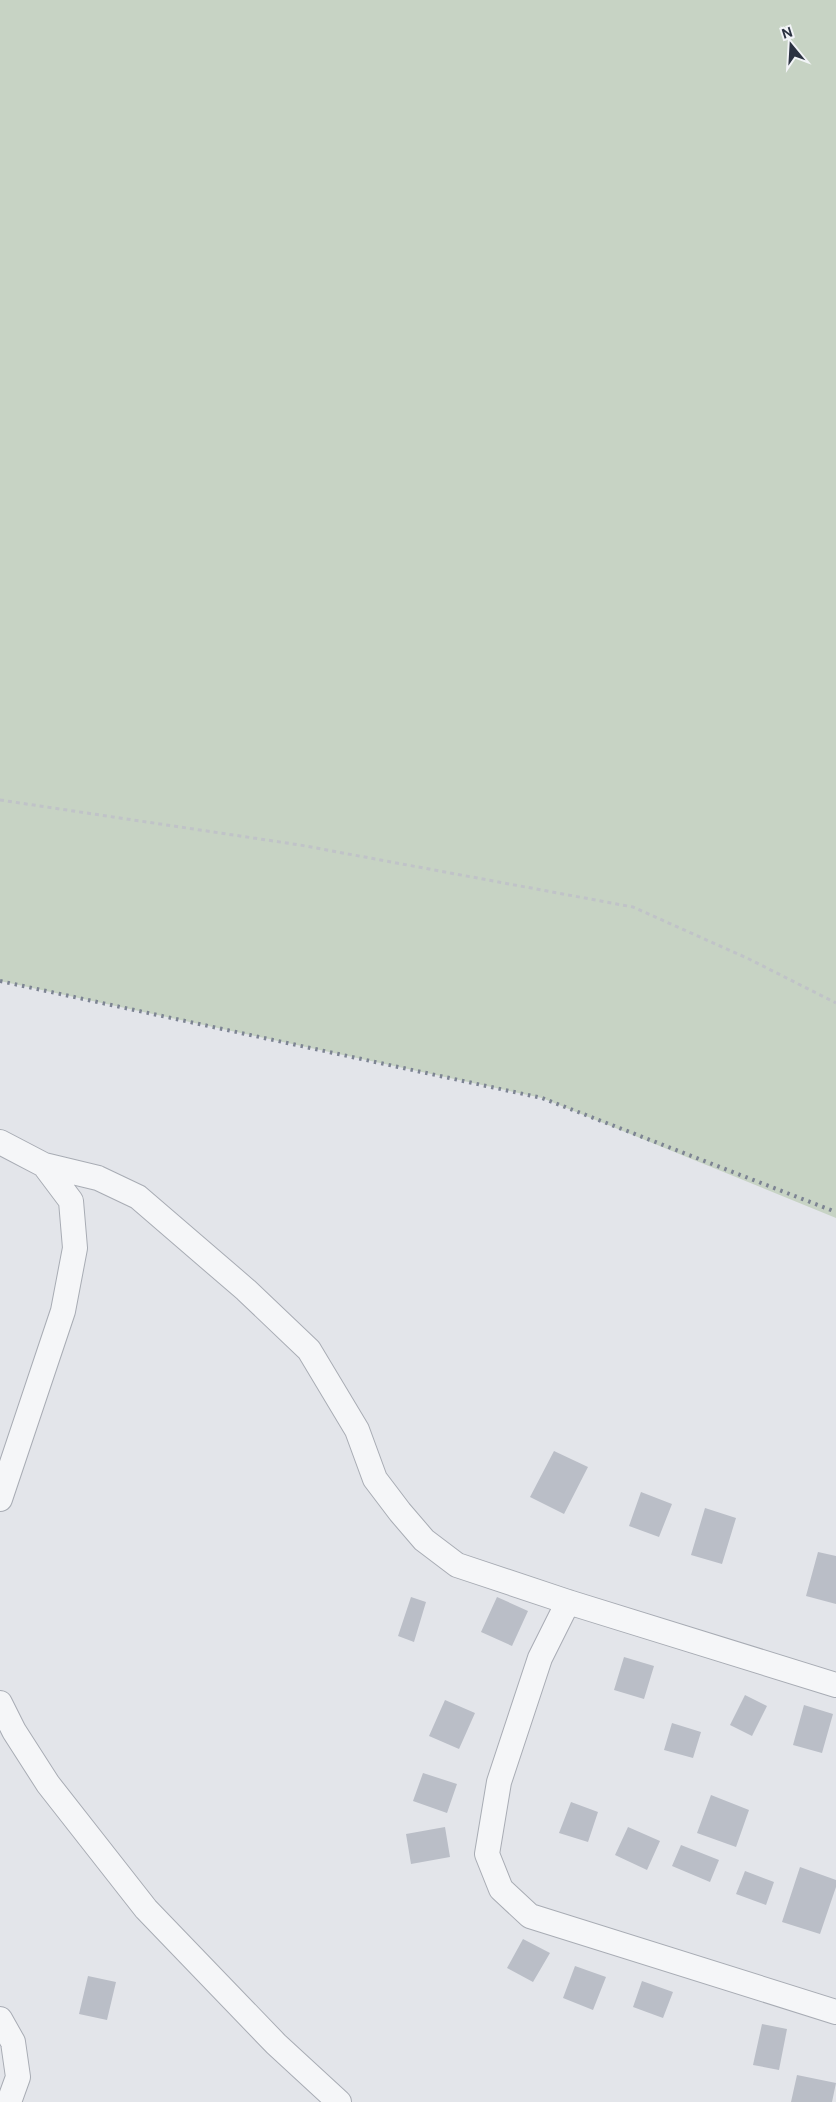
<svg xmlns="http://www.w3.org/2000/svg" width="836" height="2102" viewBox="0 0 836 2102" font-family="'DM Sans',sans-serif">
<style>
.green{fill:#c7d3c4}
.building{fill:#babec7}
.lines{fill:none;stroke-linecap:round;stroke-linejoin:round}
.street-casing{stroke:#a8acb4;stroke-width:26}
.path{stroke:#c0c3c8;stroke-width:3;stroke-dasharray:4 4;stroke-linecap:butt}
.street{stroke:#f5f6f8;stroke-width:24}
.rail{stroke:#7d8493;stroke-width:4;stroke-dasharray:2.5 5;stroke-linecap:butt}
</style>
<rect width="100%" height="100%" fill="#e3e5ea"/>
<path class="green" d="M0,0h836v1218l-294,-120 -542,-117z"/>
<path class="building" d="M554,1451l34,16 -24,47 -34,-17z
M641,1492l31,12 -13,33 -30,-11z
M705,1508l31,10 -14,46 -31,-9z
M818,1552l18,4v48l-30,-8z
M411,1597l15,5 -12,40 -16,-6z
M497,1597l31,14 -16,35 -31,-14z
M624,1657l30,9 -10,33 -30,-9z
M745,1695l22,11 -15,30 -22,-11z
M445,1700l30,13 -16,36 -30,-13z
M804,1705l29,9 -11,39 -29,-8z
M672,1723l29,9 -8,26 -29,-8z
M423,1773l34,11 -10,29 -34,-12z
M711,1795l38,15 -13,37 -39,-14z
M571,1802l27,10 -10,30 -29,-9z
M445,1827l5,30 -39,7 -5,-30z
M628,1827l32,14 -13,29 -32,-15z
M681,1845l38,15 -9,22 -38,-16z
M800,1867l36,13v7l-16,47 -38,-12z
M745,1871l29,11 -8,23 -30,-11z
M523,1939l27,14 -17,29 -26,-14z
M575,1966l31,11 -13,33 -30,-12z
M88,1976l28,6 -9,38 -28,-6z
M642,1981l31,11 -10,26 -30,-11z
M762,2024l25,5 -8,41 -26,-5z
M797,2075l39,8 -4,19h-41z"/>
<g class="lines">
<g class="street-casing">
<path id="street" d="M0,1142l44,23 54,13 40,19 108,93 63,60 48,80 18,49 25,33 24,28 33,25 111,37 268,83
M0,1499l63,-188 12,-63 -4,-47 -27,-36
M568,1602l-28,56 -41,124 -12,72 14,35 29,27 306,96
M0,1703l14,28 34,53 98,125 130,135 63,58
M0,2019l13,23 5,35 -9,25"/>
</g>
<path class="path" d="M0,800l300,45 333,62 116,52 87,44"/>
<use href="#street" class="street"/>
<path class="rail" d="M0,981l542,117 294,114"/>
</g>
<g transform="translate(791 45) rotate(342)" stroke="#f2f4f7" stroke-width="4" paint-order="stroke">
<path d="M0-4L9 19L0 12L-9 19Z" fill="#2b3241"/>
<text y="-8" font-size="14" font-weight="bold" text-anchor="middle" fill="#2b3241">N</text>
</g>
</svg>
